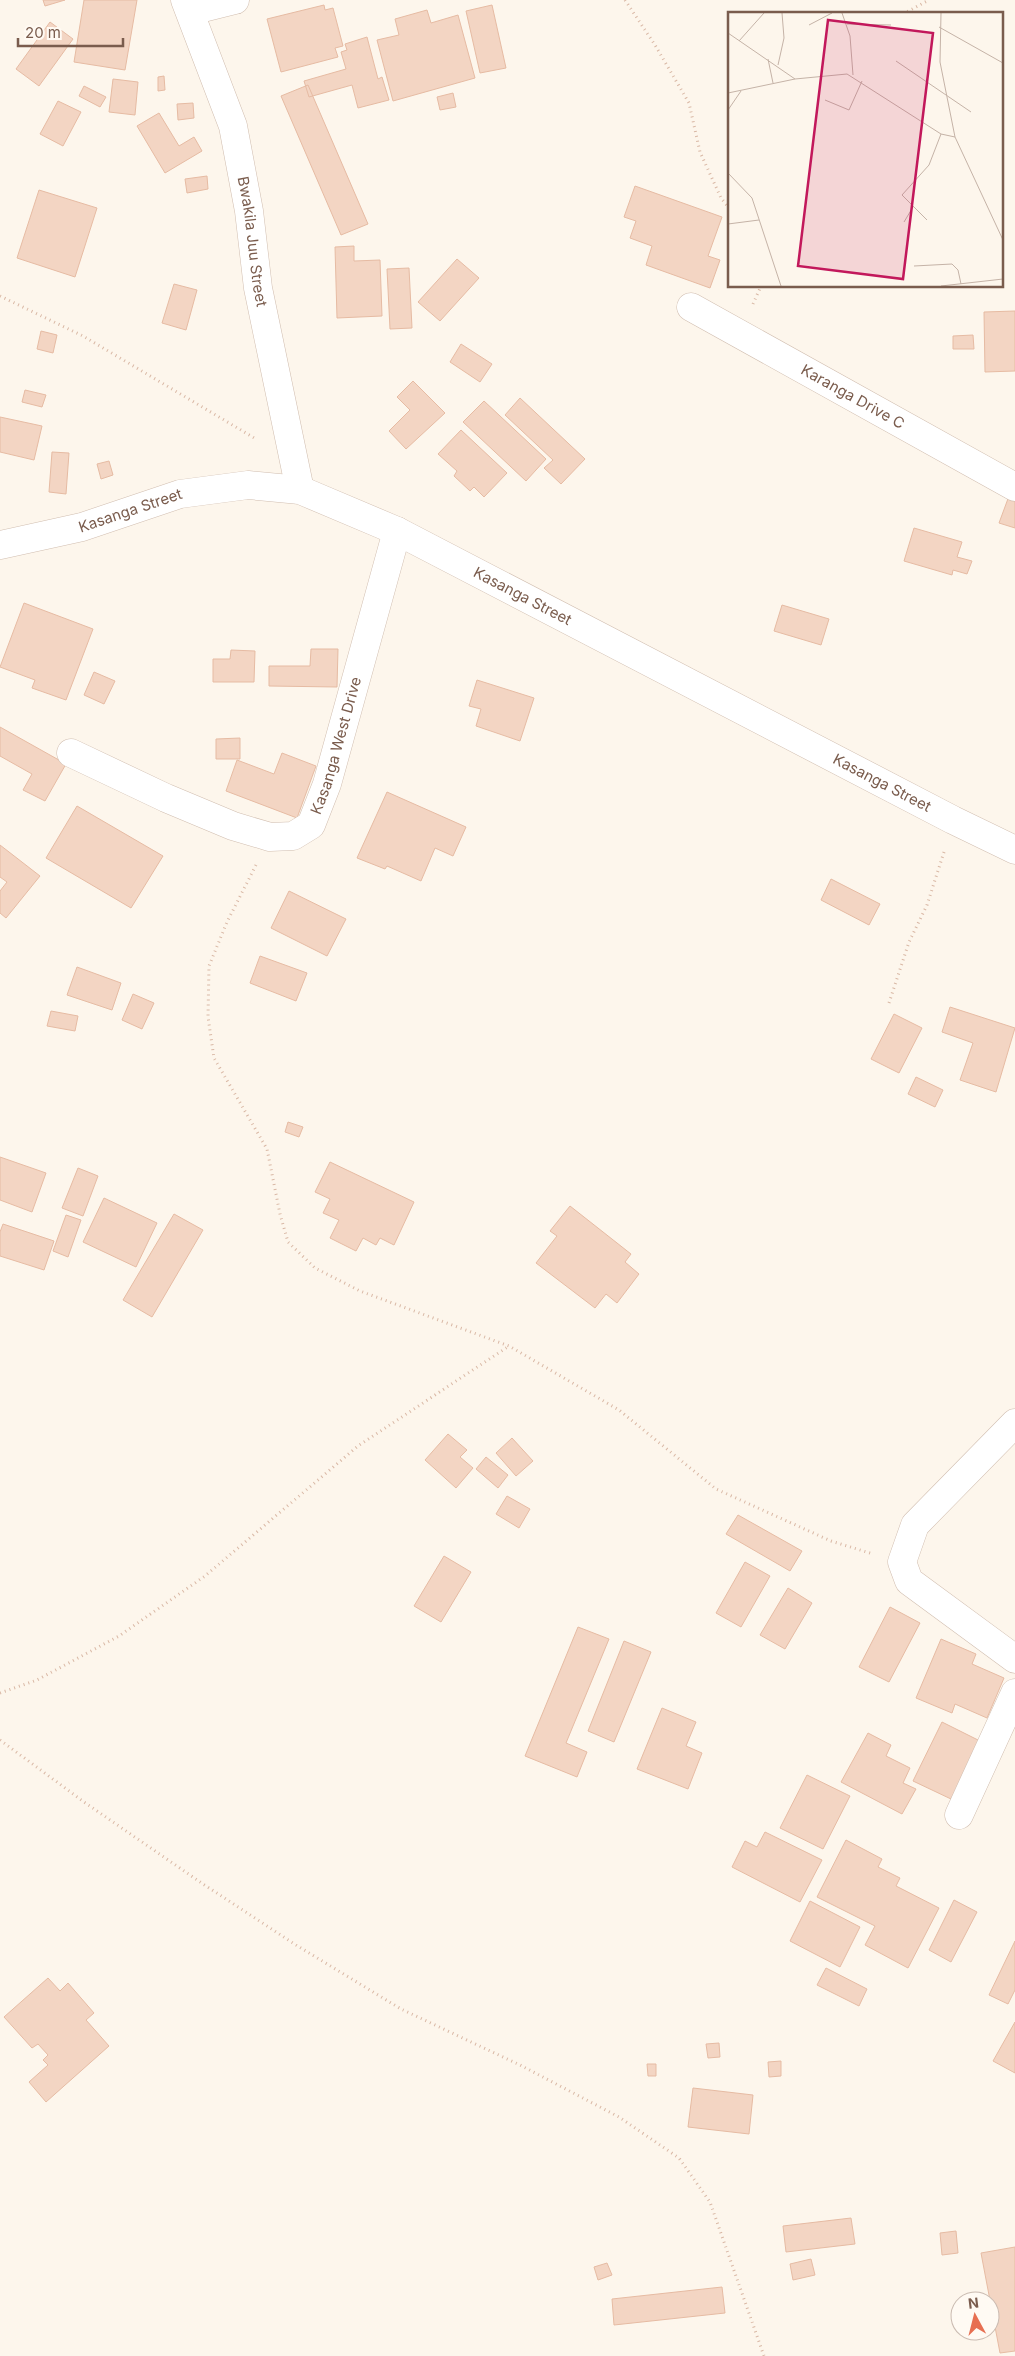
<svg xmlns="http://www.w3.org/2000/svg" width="1015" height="2356" viewBox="0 0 1015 2356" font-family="Inter,sans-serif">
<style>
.building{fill:#f3d5c3;stroke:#e6bba3}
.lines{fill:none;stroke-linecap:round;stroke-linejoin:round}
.street-casing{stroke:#d1beb0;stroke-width:29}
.path{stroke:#d9b8a5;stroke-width:3;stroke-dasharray:1 4;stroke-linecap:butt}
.street{stroke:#fff;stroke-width:28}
.labels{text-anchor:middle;stroke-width:4;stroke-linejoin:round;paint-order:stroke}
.street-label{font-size:15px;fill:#7a5c4d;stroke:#fffaf3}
.inset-road{fill:none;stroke:#c5b3a7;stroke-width:1}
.view{fill:#c2185b;fill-opacity:0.15;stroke:#c2185b;stroke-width:2.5}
.inset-edge{fill:none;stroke:#7a5c4d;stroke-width:2.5}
</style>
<rect width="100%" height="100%" fill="#fdf6ec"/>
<path class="building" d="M43,0h22l-20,6z
M84,0h53l-12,70 -51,-8z
M324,5l1,5 8,-2 10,38 -8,2 3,9 -57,15 -14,-53z
M492,5l14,63 -26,5 -14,-62z
M427,10l4,13 27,-8 17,63 -82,23 -16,-61 22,-5 -4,-16z
M50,22l23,17 -34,47 -23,-17z
M367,37l11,42 4,-2 7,23 -31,8 -6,-23 -43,12 -5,-16 42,-12 -5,-17 6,-2 -2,-6z
M164,76l1,14 -7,1v-14z
M113,79l25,3 -3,33 -26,-3z
M308,85l60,139 -27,11 -60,-139z
M84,86l22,11 -6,10 -21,-11z
M453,93l3,14 -16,3 -3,-13z
M58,101l23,11 -18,34 -23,-12z
M193,103l1,15 -16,2 -1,-16z
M159,113l20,33 15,-9 8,14 -37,22 -28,-47z
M207,176l1,13 -21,4 -2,-14z
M635,186l87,31 -14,39 12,4 -10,28 -64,-23 6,-19 -22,-8 6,-17 -12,-4z
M39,190l58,18 -22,69 -58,-19z
M354,246v15l26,-1 2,56 -45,2 -2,-71z
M457,259l22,19 -39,43 -22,-19z
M409,268l3,60 -22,1 -3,-60z
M174,284l23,6 -11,40 -24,-7z
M1015,311v60l-30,1 -1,-60z
M41,331l16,4 -4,18 -16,-4z
M973,335l1,14h-21v-13z
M461,344l31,20 -12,18 -30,-20z
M413,381l32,32 -39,36 -17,-18 21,-21 -13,-13z
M25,390l21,5 -4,12 -20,-5z
M520,398l65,61 -24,25 -17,-16 9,-8 -48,-45z
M484,401l62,58 -20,22 -63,-59z
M0,417l42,9 -8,34 -34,-8z
M461,430l46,43 -23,24 -10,-10 -4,4 -16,-15 3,-5 -19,-17z
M52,452l17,1 -3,41 -17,-2z
M109,461l4,14 -12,4 -4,-15z
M1009,496l6,2v30l-16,-5z
M914,528l48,14 -5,15 15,4 -5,13 -14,-4 -1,5 -48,-14z
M24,603l69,26 -27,71 -34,-12 3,-8 -35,-13z
M782,605l47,14 -8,26 -47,-14z
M311,649h27l-1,38 -68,-1v-20h41z
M231,650l24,1 -1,31h-41v-23h17z
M94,672l21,9 -11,23 -20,-9z
M477,680l57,18 -14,43 -44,-15 5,-17 -12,-3z
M0,727l66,37 -21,37 -22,-11 9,-16 -32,-18z
M240,738v21h-24v-20z
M282,753l34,13 -19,52 -71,-27 11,-31 37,14z
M387,792l79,35 -13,29 -18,-8 -14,33 -34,-15 -2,3 -28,-11z
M77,806l86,50 -32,52 -85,-50z
M0,845l40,31 -34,42 -6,-5v-22l7,-9 -7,-5z
M831,879l49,25 -11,21 -48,-25z
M289,891l57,28 -19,37 -56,-28z
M260,956l47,17 -11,28 -46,-18z
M77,967l44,16 -9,27 -45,-15z
M133,994l21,9 -12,26 -20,-9z
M950,1007l65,21 -19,64 -36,-12 13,-37 -31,-11z
M51,1011l27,5 -3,15 -28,-5z
M894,1014l28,14 -23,45 -28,-14z
M916,1077l27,13 -8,17 -27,-13z
M288,1122l15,5 -4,10 -14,-5z
M0,1157l46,16 -14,39 -32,-12z
M330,1162l84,40 -20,43 -14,-7 -4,7 -13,-7 -7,13 -26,-13 9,-18 -16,-7 7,-14 -15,-7z
M78,1168l20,8 -15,40 -21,-8z
M104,1198l53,25 -21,44 -53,-25z
M570,1206l61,48 -6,8 14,12 -22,29 -11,-9 -11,14 -59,-45 21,-27 -7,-5z
M174,1214l29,16 -51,87 -29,-17z
M66,1215l15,5 -13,37 -15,-6z
M3,1224l51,17 -10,29 -44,-14v-24z
M448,1434l19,16 -7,7 13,11 -17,20 -31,-28z
M512,1438l21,23 -17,15 -20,-23z
M486,1457l22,18 -10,13 -22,-19z
M507,1496l23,13 -11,19 -23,-14z
M738,1515l64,36 -12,20 -64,-37z
M444,1556l27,16 -30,50 -27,-16z
M745,1562l25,14 -29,51 -25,-14z
M788,1588l24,15 -27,46 -25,-14z
M890,1607l30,16 -31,59 -30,-15z
M578,1627l31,12 -43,104 21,9 -10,25 -52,-21z
M941,1639l35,15 -4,10 32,14 -17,40 -32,-14 -3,9 -36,-15z
M624,1641l27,11 -37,90 -26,-11z
M662,1708l34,14 -10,24 16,7 -14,36 -51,-20z
M942,1722l44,22 -35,55 -38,-18z
M868,1733l23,12 -5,11 24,12 -7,15 13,6 -14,25 -61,-32z
M807,1775l43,21 -27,53 -43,-21z
M765,1832l57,28 -22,42 -68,-35 13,-26 12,6z
M846,1840l36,19 -4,8 22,11 -4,8 43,22 -31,60 -43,-23 10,-19 -58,-29z
M954,1900l23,12 -26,50 -22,-12z
M810,1901l50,26 -20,40 -50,-26z
M1015,1941v49l-7,14 -19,-9z
M826,1968l41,21 -8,17 -42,-21z
M48,1978l12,13 8,-8 26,30 -8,7 23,26 -63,56 -17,-20 19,-17 -5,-5 5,-5 -10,-11 -6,4 -28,-31z
M1015,2022v51l-22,-12z
M719,2043l1,14 -12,1 -2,-14z
M781,2061v15l-12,1 -1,-15z
M647,2064h9v12h-8z
M693,2088l60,7 -4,39 -61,-7z
M851,2218l4,26 -69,8 -3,-26z
M956,2231l2,22 -16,2 -2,-22z
M1015,2247v104l-15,2 -19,-100z
M811,2259l4,16 -22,5 -3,-16z
M607,2263l5,12 -14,5 -4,-13z
M722,2287l3,26 -111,12 -2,-26z"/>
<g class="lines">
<g class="street-casing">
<g id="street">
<path id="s1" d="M185,0l48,126 16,85 9,77 42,202"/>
<path d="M191,11l44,-11"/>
<path id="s2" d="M691,307l324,180"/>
<path id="s3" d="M0,545l82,-18 98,-33 68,-9 52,5 97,41 556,289 62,30"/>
<path id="s4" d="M71,753l95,45 67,28 37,11 23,-1 18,-11 16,-41 70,-253"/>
<path d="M1015,1423l-100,102 -13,37 7,19 106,78"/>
<path d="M959,1815l56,-122"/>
</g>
</g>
<path class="path" d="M625,0l30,45 34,58 11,49 21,46 8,10
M903,14l26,-14
M0,296l83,40 173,103
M753,304l8,-18
M256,865l-29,57 -18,44 -1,51 6,41 53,91 13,65 8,28 27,26 45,23 149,55 110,64 97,79 115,52 42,13
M889,1003l20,-61 18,-37 17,-53
M0,1693l37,-13 82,-44 86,-60 153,-130 151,-100
M0,1740l84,62 119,82 93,61 105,64 119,56 99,52 60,41 31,44 54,154"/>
<use href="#street" class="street"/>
</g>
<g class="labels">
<g class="street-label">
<text dy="5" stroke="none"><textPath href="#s1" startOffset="252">Bwakila Juu Street</textPath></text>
<text dy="5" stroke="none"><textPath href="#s2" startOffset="185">Karanga Drive C</textPath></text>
<text dy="5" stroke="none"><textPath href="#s3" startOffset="135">Kasanga Street</textPath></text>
<text dy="5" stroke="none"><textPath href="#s3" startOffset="555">Kasanga Street</textPath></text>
<text dy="5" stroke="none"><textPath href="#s4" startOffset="344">Kasanga West Drive</textPath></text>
<text dy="5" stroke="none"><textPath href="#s3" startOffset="960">Kasanga Street</textPath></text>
</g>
</g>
<g transform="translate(728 12)">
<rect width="275" height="275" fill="#fdf6ec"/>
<path class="inset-road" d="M114,1l8,23 3,39M213,1l-1,49 15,75 48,103M119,12l44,1M81,13l23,-12M211,15l64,36M0,21l67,46M11,29l25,-28M40,47l5,24M168,49l75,51M50,53l6,-27 -2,-25M0,81l67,-14 52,-5 94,60 14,3M97,88l24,10 13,-29M0,98l13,-19M0,161l24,25 29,88M199,208l-25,-25 27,-30 12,-31M176,210l9,-15M0,212l31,-4M186,254l38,-2 6,6 3,14M213,274l62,-7"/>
<path class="view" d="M100,8l105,13 -30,246 -105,-13z"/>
<rect width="275" height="275" class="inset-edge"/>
</g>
<g transform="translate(975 2316) rotate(353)"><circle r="24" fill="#fffaf3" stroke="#cabbb1"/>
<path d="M0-4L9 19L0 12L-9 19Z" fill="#e76f51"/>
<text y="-8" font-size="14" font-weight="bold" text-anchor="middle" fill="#7a5c4d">N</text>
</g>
<path d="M18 38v8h105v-8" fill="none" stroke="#7a5c4d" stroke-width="2.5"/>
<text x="25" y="38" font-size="15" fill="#7a5c4d" stroke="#fffaf3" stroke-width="4" paint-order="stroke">20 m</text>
</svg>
